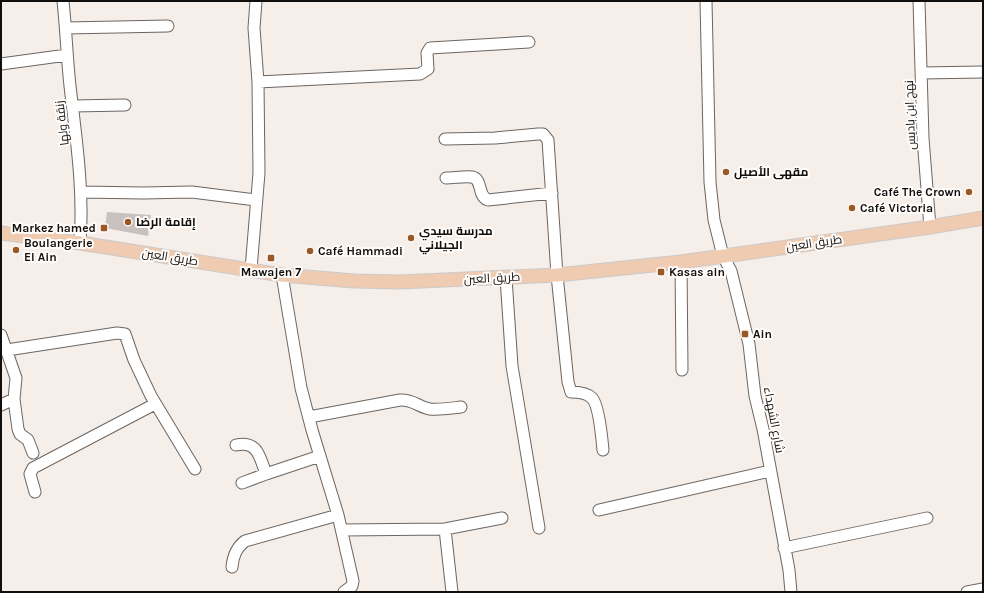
<svg xmlns="http://www.w3.org/2000/svg" width="984" height="593" viewBox="0 0 984 593" font-family="Karla,Cairo,sans-serif">
<style>
.building{fill:#c8c1bd}
.lines{fill:none;stroke-linecap:round;stroke-linejoin:round}
.minor-casing{stroke:#6c6662;stroke-width:13}
.major-casing{stroke:#cbcaca;stroke-width:15}
.minor{stroke:#fff;stroke-width:11}
.major{stroke:#efcbb1;stroke-width:13}
.poi-dot{fill:#9a5924;stroke:#fffcfa;stroke-width:1.5}
.labels{text-anchor:middle;stroke-width:4;stroke-linejoin:round;paint-order:stroke}
.street-label{font-size:12px;fill:#110f0d;stroke:#fffcfa}
.poi-label{font-size:12px;font-weight:bold;fill:#110f0d;stroke:#fffcfa;text-anchor:start}
</style>
<rect width="100%" height="100%" fill="#f5eee9"/>
<path class="building" d="M107,212l44,3 -3,21 -43,-8z"/>
<g class="lines">
<g class="minor-casing">
<path id="minor" d="M63,1c3,28 4,57 7,85 6,52 14,104 10,157
M706,1l4,181 4,38 9,36 8,15 18,73 6,52 8,33 26,141 2,22
M919,1l4,137 7,89
M66,28l102,-2
M1,64l66,-9
M921,73l62,-1
M258,82l162,-8 8,-5 -1,-16 3,-5 99,-6
M73,106l52,-1
M445,139l50,-1 43,-4h5l5,6 9,135 11,107 3,10c7,0 16,1 21,6 7,7 10,41 11,52
M446,178c8,0 18,-2 26,-1 11,2 5,19 16,23l64,-7
M82,192l61,1 49,-1 64,8
M681,262l1,108
M251,269l8,-96 -1,-91 -4,-54 2,-27
M282,275l19,113 11,42 26,85 15,66 -1,5 -8,6
M506,278l6,88 27,162
M1,335l15,43 -2,21 4,30 2,5 8,6 5,13
M7,350l110,-17 8,1 9,26 17,36 44,73
M1,405l13,-6
M309,417l91,-17c13,-1 18,7 30,9 9,1 22,-1 31,-2
M236,445c22,-5 24,13 30,29
M242,483l24,-9 54,-18
M35,492l-5,-18 3,-6 122,-64
M599,510l171,-39
M445,529l7,63
M342,530l103,-1 57,-11
M784,548l143,-30
M232,567c1,-11 4,-19 13,-26l93,-26
M967,592l16,-3"/>
</g>
<g class="major-casing">
<path id="major" d="M1,233l79,10 202,32 72,6 46,1 157,-7 124,-13 249,-35 53,-9"/>
</g>
<use href="#minor" class="minor"/>
<use href="#major" class="major"/>
</g>
<g class="poi-dot">
<circle cx="726" cy="172" r="4"/>
<circle cx="969" cy="192" r="4"/>
<circle cx="852" cy="208" r="4"/>
<circle cx="128" cy="222" r="4"/>
<rect x="100" y="224" width="8" height="8" rx="2"/>
<circle cx="411" cy="238" r="4"/>
<circle cx="16" cy="250" r="4"/>
<circle cx="310" cy="251" r="4"/>
<rect x="267" y="254" width="8" height="8" rx="2"/>
<rect x="657" y="268" width="8" height="8" rx="2"/>
<rect x="741" y="330" width="8" height="8" rx="2"/>
</g>
<g class="labels">
<g class="street-label">
<text transform="translate(910 115) rotate(-92)" y="4">نهج ابن باديس</text>
<text transform="translate(62 123) rotate(-97)" y="4">زنقة ولها</text>
<text transform="translate(814 243) rotate(-8)" y="4">طريق العين</text>
<text transform="translate(170 257) rotate(9)" y="4">طريق العين</text>
<text transform="translate(492 278) rotate(-3)" y="4">طريق العين</text>
<text transform="translate(774 420) rotate(79)" y="4">شارع الشهداء</text>
</g>
<g class="poi-label">
<text x="734" y="176">مقهى الأصيل</text>
<text x="961" y="196" text-anchor="end">Café The Crown</text>
<text x="860" y="212">Café Victoria</text>
<text x="136" y="226">إقامة الرضا</text>
<text x="96" y="232" text-anchor="end">Markez hamed</text>
<text x="419" y="235">مدرسة سيدي<tspan x="419" dy="14">الجيلاني</tspan></text>
<text x="24" y="247">Boulangerie<tspan x="24" dy="14">El Ain</tspan></text>
<text x="318" y="255">Café Hammadi</text>
<text x="271" y="276" text-anchor="middle">Mawajen 7</text>
<text x="669" y="276">Kasas ain</text>
<text x="753" y="338">Ain</text>
</g>
</g>
<rect width="984" height="593" fill="none" stroke="#110f0d" stroke-width="4"/>
</svg>
